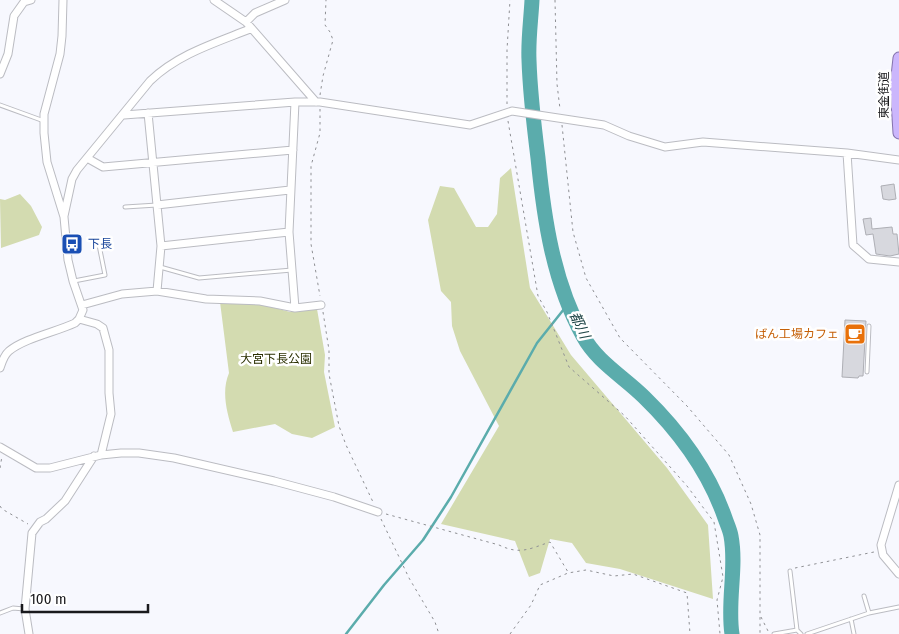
<svg xmlns="http://www.w3.org/2000/svg" width="899" height="634" viewBox="0 0 899 634" font-family="'Fira Sans Condensed','Noto Sans JP',sans-serif">
<style>
.green{fill:#d3dbb0}
.lines{fill:none;stroke-linecap:round;stroke-linejoin:round}
.stream{stroke:#5bacac;stroke-width:2.5}
.river{stroke:#5bacac;stroke-width:15}
.building{fill:#d7d8de;stroke:#aeafb5}
.service-casing{stroke:#bbbcc2;stroke-width:5}
.minor-casing{stroke:#bbbcc2;stroke-width:9}
.trunk-casing{stroke:#8574ad;stroke-width:13}
.path{stroke:#8f9094;stroke-width:1;stroke-dasharray:2.5 4;stroke-linecap:butt}
.service{stroke:#fff;stroke-width:3}
.minor{stroke:#fff;stroke-width:7}
.trunk{stroke:#cbb6fc;stroke-width:11}
.labels{text-anchor:middle;stroke-width:5;stroke-linejoin:round;paint-order:stroke}
.street-label{font-size:12px;fill:#1a1a1d;stroke:#fff}
.transit-label{font-size:12px;fill:#164399;stroke:#fff;text-anchor:start}
.food-label{font-size:12px;fill:#c56008;stroke:#fff;text-anchor:end}
.park-label{font-size:12px;fill:#2b3002;stroke:#fff}
.water-label{font-size:14px;font-style:italic;fill:#214748;stroke:#fff}
</style>
<rect width="100%" height="100%" fill="#f7f8fe"/>
<path class="green" d="M511,168l19,120 41,67 96,113 41,57 5,74 -93,-30 -34,-6 -14,-20 -22,-4 -10,34 -11,4 -14,-36 -74,-17 58,-98 -39,-75 -8,-25 -1,-24 -10,-11 -13,-71 12,-34 14,2 22,39h12l9,-13 3,-36z
M20,194l11,12 11,21 -3,8 -38,13 -1,-49 5,1z
M220,302l37,1 33,9 27,-3 8,46 -1,17 11,55 -23,11 -20,-4 -17,-10 -42,8c-6,-19 -12,-40 -4,-59z"/>
<g class="lines">
<path class="stream" d="M346,634l38,-49 39,-45 28,-43 86,-154 31,-39"/>
<path class="river" d="M532,0c-1,20 -4,40 -3,60 1,33 5,66 9,98 6,61 15,123 45,178 14,26 41,41 61,61 35,34 65,75 81,121 2,6 5,12 6,18 6,32 -4,66 1,98"/>
</g>
<path class="building" d="M894,184l2,15 -7,1 -6,-1 -2,-13z
M871,218l1,11 20,-2 1,7h4l2,20 -9,2 -14,-2 -3,-20 -7,1 -3,-16z
M845,320l21,1 -3,55h-4l-1,2 -16,-1z"/>
<g class="lines">
<g class="service-casing">
<path id="service" d="M0,105l44,16
M125,207l32,-2
M160,267l39,11 93,-8
M74,281l31,-6 -6,-30
M867,372l2,-46
M790,571l7,59 4,4
M864,596l5,17
M0,613l13,-5 11,1
M851,619l3,15
M774,634l23,-4
M807,634l62,-21 30,-6"/>
</g>
<g class="minor-casing">
<path id="minor" d="M214,0l32,22 70,80
M246,22l9,-9 30,-13
M0,74l8,-20 6,-38 10,-14 7,-2
M148,113l13,133 -4,45
M124,115l171,-13h25l150,23 42,-14 92,14 25,11 36,11 38,-5 144,11 52,7
M847,153l6,92 16,14 30,3
M87,158l16,9 190,-17
M157,205l133,-15
M64,216l8,-37 5,-9 73,-89c28,-27 65,-38 100,-52
M161,246l128,-14
M82,305l40,-11 35,-3 49,8 54,2 35,7 26,-3
M295,308l-6,-76 6,-130
M79,319l18,5 6,4 6,22v43l2,21 -10,41
M0,368c2,-6 4,-13 9,-17 16,-13 47,-19 66,-28l4,-4 4,-9 -10,-29 -5,-21 -4,-43 -17,-55 -3,-29v-19l16,-60 2,-18 1,-36
M0,447l36,21h14l51,-13 20,-2h18l35,5 100,23 60,16 44,15
M899,485l-18,60 2,10 16,19
M29,634l-4,-25 7,-76 8,-11 6,-3 19,-18 29,-45"/>
</g>
<g class="trunk-casing">
<path id="trunk" d="M899,58l-3,27 3,48"/>
</g>
<path class="path" d="M555,0l2,84 3,25
M320,95l3,-19 10,-36 -3,-8 -5,-7 1,-25
M507,104v-54l3,-50
M320,109v24l-9,33v78l9,52
M508,121l30,175 9,16 22,55 56,49 62,70 27,36 9,55 -6,23 3,34
M562,125l11,107 13,46 34,60 67,68 42,49 22,49 9,31v99
M323,312l6,38v24l10,52 7,19 27,57
M0,468l2,-12
M0,506l2,3 26,15
M386,514l113,31c21,10 30,4 51,-3l18,30
M381,519l28,59 26,44 4,12
M795,568l79,-16
M761,617l8,16
M510,634l21,-29 9,-20 28,-12 18,-3 28,6 19,-2 54,19 3,41"/>
<use href="#service" class="service"/>
<use href="#minor" class="minor"/>
<use href="#trunk" class="trunk"/>
</g>
<defs>
<g id="bus-square" transform="scale(1.125)"><rect x="-9" y="-9" width="18" height="18" rx="4" fill="#1a4fb4" stroke="#fff"/><path d="M-5-6H5V4H4V6H2V4H-2V6H-4V4H-5ZM-3.5-4V0h7V-4ZM-3.5 1.2v1.5H-2V1.2ZM2 1.2v1.5H3.5V1.2Z" fill="#fff"/></g>
<g id="cafe-square" transform="scale(1.125)"><rect x="-9" y="-9" width="18" height="18" rx="4" fill="#e8710a" stroke="#fff"/><path d="M-5.5-4.5H6V0H3Q3 3.5 0 3.5H-2.5Q-5.5 3.5-5.5 0ZM3-3.2v2h1.7v-2ZM-6 4.5H4V6H-6Z" fill="#fff"/></g>
</defs>
<g fill-rule="evenodd">
<use href="#bus-square" x="72" y="244"/>
<use href="#cafe-square" x="855" y="334"/>
</g>
<g class="labels">
<g class="street-label">
<text transform="translate(884 95) rotate(-90)" y="4">東金街道</text>
</g>
<g class="transit-label">
<text x="88" y="248">下長</text>
</g>
<g class="food-label">
<text x="839" y="338">ばん工場カフェ</text>
</g>
<g class="park-label">
<text x="276" y="363">大宮下長公園</text>
</g>
<g class="water-label">
<text transform="translate(580 325) rotate(65)" y="5">都川</text>
</g>
</g>
<path d="M22 604v8h126v-8" fill="none" stroke="#1a1a1d" stroke-width="2.5"/>
<text x="30" y="604" font-size="15" fill="#1a1a1d" stroke="#ffffff" stroke-width="4" paint-order="stroke">100 m</text>
</svg>
